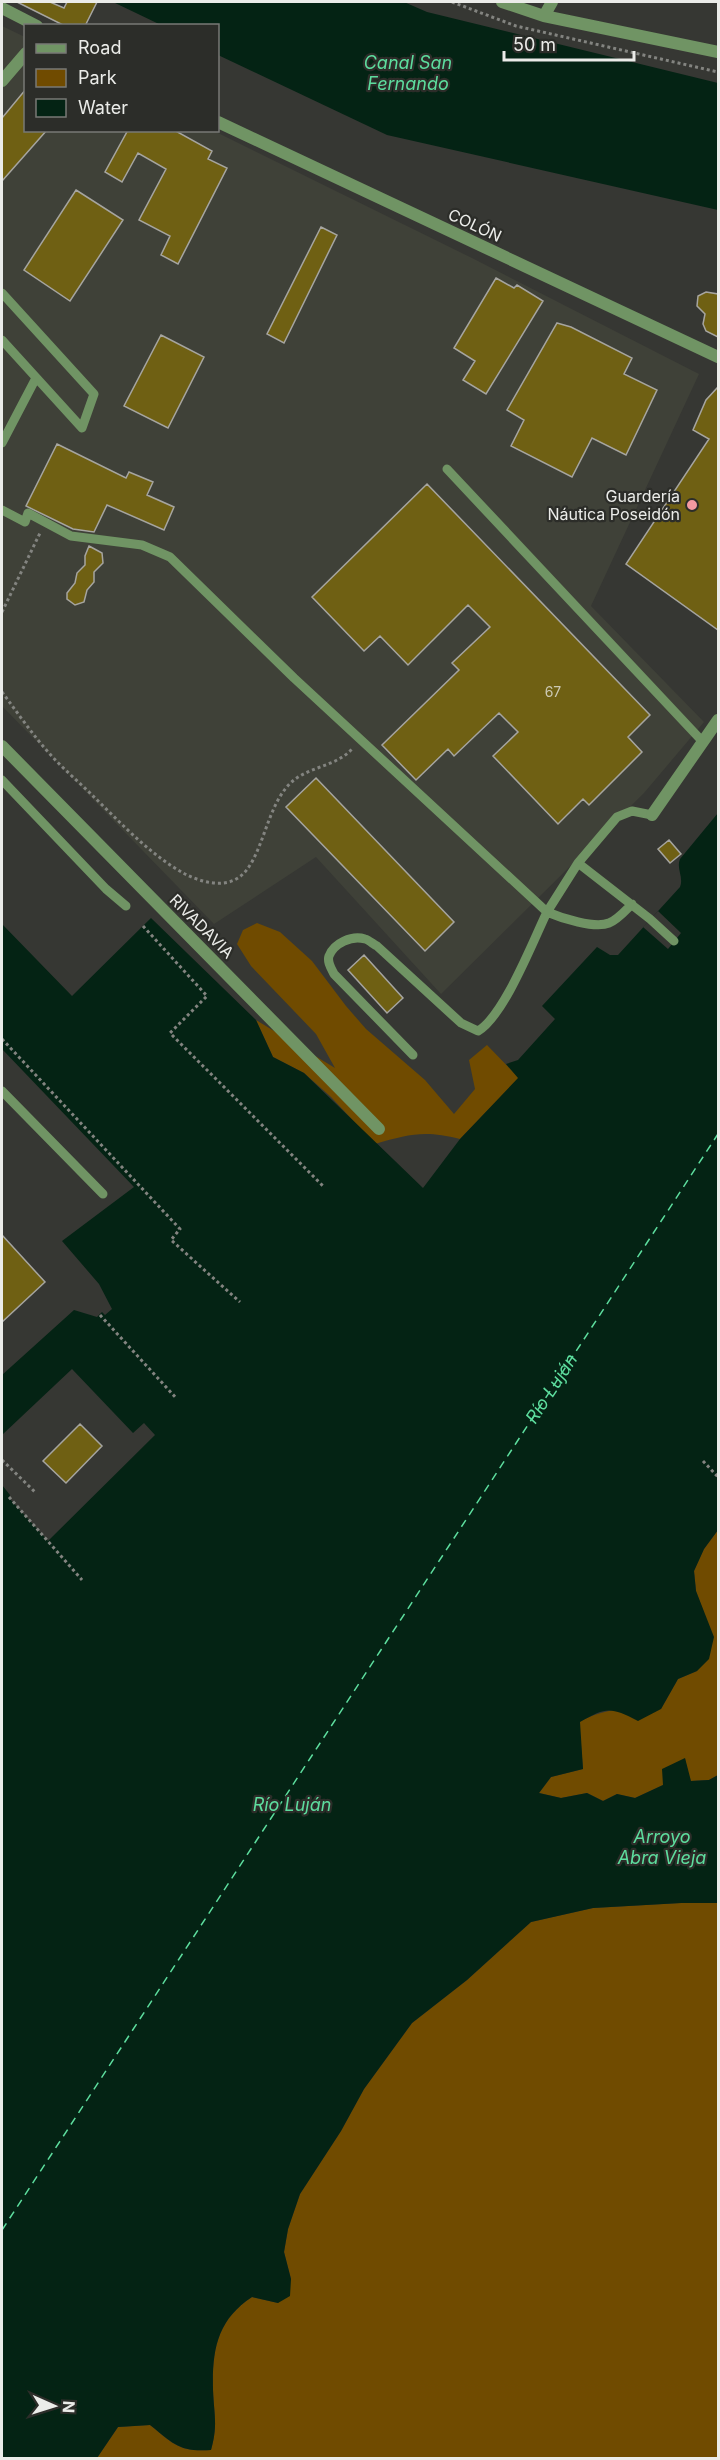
<svg xmlns="http://www.w3.org/2000/svg" width="720" height="2460" viewBox="0 0 720 2460" font-family="Inter,sans-serif">
<style>
.built{fill:#3f4138}
.green{fill:#704b00}
.water{fill:#042314}
.pier{fill:#363733}
.lines{fill:none;stroke-linecap:round;stroke-linejoin:round}
.ferry{stroke:#5ddd9e;stroke-width:1.5;stroke-dasharray:8 6;stroke-linecap:butt}
.building{fill:#6f6013;stroke:#a6a5a0;stroke-width:1.5}
.path{stroke:#838480;stroke-width:3;stroke-dasharray:3 3;stroke-linecap:butt}
.lane{stroke:#709464;stroke-width:9}
.street{stroke:#709464;stroke-width:12}
.poi-dot{fill:#f49aa1;stroke:#2c2d29;stroke-width:2}
.labels{text-anchor:middle;stroke-width:4.5;stroke-linejoin:round;paint-order:stroke}
.number-label{font-size:14px;fill:#ccc9b4}
.street-label{font-size:16px;fill:#ebece9;stroke:#2c2d29}
.poi-label{font-size:16px;fill:#ebece9;stroke:#2c2d29;text-anchor:end}
.water-label{font-size:18px;font-style:italic;fill:#5ddd9e;stroke:#2c2d29}
</style>
<rect width="100%" height="100%" fill="#363733"/>
<path class="built" d="M2,26l23,11 1,93 188,1 260,128 225,115 -108,232 113,116 -60,71 -203,201 -125,-137 -102,67 -212,-218z"/>
<path class="green" d="M257,923l23,9 32,29 34,45 20,23 59,51 29,34 21,-25 -6,-29 18,-15 32,33 -59,61c-35,-9 -51,-5 -85,5l-44,-47 -27,-24 -31,-16 -17,-37 79,48 -19,-34 -65,-68 -14,-22 6,-14z
M718,1530v245l-9,5 -19,1 -5,-22 -22,26 -28,13 -18,-4 -14,7 -16,-8 -26,5 -22,-5 12,-16 32,-8 -4,-47c30,-16 50,-13 82,-13l17,-30 19,-8 7,-58 -8,-22 -2,-20 10,-22z
M681,1903h37v555h-621l21,-31 32,-2c24,19 28,27 61,25 7,-25 3,-36 2,-60 -1,-40 4,-70 39,-93l26,6 13,-24 -7,-27 4,-23 12,-35 41,-63 23,-42 48,-66 55,-43 64,-58 62,-14z"/>
<path class="water" d="M113,2h291l23,10 291,71v127l-331,-75 -169,-80v-29l-57,-1z
M718,813v717l-14,19 -10,22 2,20 18,46 -5,22 -12,12 -19,8 -17,30 -23,12c-28,-14 -31,-14 -58,1l3,47 -32,8 -12,16 22,5 26,-5 16,8 14,-7 18,4 28,-13 -1,-16 23,-11 6,23 18,-1 9,-5v128h-37l-88,5 -62,14 -64,58 -55,43 -48,66 -23,42 -41,63 -12,35 -4,23 7,27 -1,17 -12,7 -26,-6c-35,23 -40,53 -39,93 1,25 5,35 -2,60 -32,2 -37,-6 -61,-25l-32,2 -21,31h-95v-973l8,10 -1,3 39,43 107,-106 -11,-12 -11,10 -61,-64 -70,66v-60l72,-65 23,7 5,-5 3,3 7,-6 -13,-25 -37,-43 72,-54 -132,-138v-125l70,72 79,-78 105,102 17,37 31,16 119,115 37,-49 58,-61 -12,-14 12,-4 37,-41 -13,-13 55,-59 13,8h8l62,-68c4,-10 -4,-18 0,-28z"/>
<path class="pier" d="M658,911l23,22 -13,16 -25,-22z"/>
<g class="lines">
<path class="ferry" id="s1" d="M2,2230l716,-1096"/>
</g>
<path class="building" d="M17,2h33l14,6 3,-6h30l-12,24h-20z
M26,89v41h21l-45,51v-63z
M128,130h46l38,21 -4,8 19,9 -49,96 -17,-9 9,-19 -31,-16 27,-51 -28,-16 -16,29 -17,-10z
M76,190l47,30 -53,81 -46,-31z
M321,227l16,8 -53,108 -17,-9z
M496,278l18,10 3,-3 26,16 -57,93 -23,-14 12,-19 -21,-13z
M706,292l12,2v43l-12,-6 -3,-7 2,-10 -8,-8 1,-10z
M557,323l14,4 61,31 -8,16 33,16 -31,65 -34,-17 -20,39 -61,-31 13,-26 -17,-10z
M161,335l43,22 -36,71 -44,-22z
M718,387v243l-92,-66 83,-125 -16,-9 13,-30z
M57,444l69,34 3,-6 24,10 -6,13 27,12 -10,23 -57,-25 -13,27 -21,-3 -47,-23z
M427,484l223,231 -22,22 14,15 -53,53 -6,-6 -25,25 -65,-68 25,-24 -19,-19 -45,43 -6,-7 -32,31 -34,-35 77,-75 -7,-7 38,-36 -22,-22 -60,60 -28,-29 -16,15 -52,-54z
M89,546l13,7 1,10 -9,9v10l-7,8 -3,12 -9,3 -8,-6v-6l8,-10 2,-10 8,-8v-9z
M316,778l138,144 -29,29 -139,-144z
M669,840l12,14 -11,9 -12,-14z
M364,955l39,43 -16,15 -39,-43z
M2,1235l43,47 -43,40z
M80,1424l22,22 -36,37 -23,-22z"/>
<g class="lines">
<path class="path" d="M452,2l64,24 202,46
M2,612l38,-79
M2,692c15,20 30,42 47,61 13,15 29,28 43,42 28,27 58,60 93,79 16,8 37,14 53,4 26,-17 27,-75 56,-98 18,-14 43,-14 59,-32
M143,926l64,70 -37,37 153,153
M2,1039l178,190 -9,11 69,62
M100,1315l77,84
M2,1460l33,32
M703,1461l15,16
M9,1497l73,83"/>
<path class="lane" d="M2,293l92,101 -12,34 -80,-88
M2,443l34,-65
M447,469l256,273
M2,510l23,12 3,-9 43,23 71,9 28,12 124,121 253,234c-14,29 -43,104 -69,119l-17,-8 -84,-77c-4,-2 -8,-6 -12,-7 -13,-4 -31,4 -36,17 -2,6 2,12 5,18l79,81
M2,780l104,109 20,17
M578,863l72,56 24,22
M632,904c-7,7 -15,16 -23,19 -14,6 -48,-5 -62,-11l31,-49 39,-46 15,-6 20,4
M2,1091l101,103"/>
<path class="street" d="M502,2l42,14 174,36
M2,8l35,18
M544,16l8,-14
M2,81l24,-28
M218,122l500,235
M2,746l377,383
M652,815l66,-95"/>
</g>
<circle class="poi-dot" cx="692" cy="505" r="6"/>
<g class="labels">
<g class="number-label">
<text x="553" y="697">67</text>
</g>
<g class="street-label">
<text transform="translate(475 225) rotate(25)" y="6">COLÓN</text>
<text transform="translate(202 926) rotate(45)" y="6">RIVADAVIA</text>
</g>
<g class="poi-label">
<text x="680" y="502">Guardería<tspan x="680" dy="18">Náutica Poseidón</tspan></text>
</g>
<g class="water-label">
<text x="408" y="69">Canal San<tspan x="408" dy="21">Fernando</tspan></text>
<text dy="6" stroke="none"><textPath href="#s1" startOffset="1005">Río Luján</textPath></text>
<text x="292" y="1811">Río Luján</text>
<text x="662" y="1843">Arroyo<tspan x="662" dy="21">Abra Vieja</tspan></text>
</g>
</g>
<rect width="720" height="2460" fill="none" stroke="#ebece9" stroke-width="6"/>
<rect x="24" y="24" width="195" height="108" fill="#2c2d29" stroke="#787976" stroke-width="1.5"/>
<rect x="36" y="44" width="30" height="9" fill="#709464" stroke="#787976" stroke-width="1.5"/>
<text x="78" y="54" font-size="18" fill="#ebece9">Road</text>
<rect x="36" y="69" width="30" height="18" fill="#704b00" stroke="#787976" stroke-width="1.5"/>
<text x="78" y="84" font-size="18" fill="#ebece9">Park</text>
<rect x="36" y="99" width="30" height="18" fill="#042314" stroke="#787976" stroke-width="1.5"/>
<text x="78" y="114" font-size="18" fill="#ebece9">Water</text>
<g transform="translate(54 2406) rotate(93)" stroke="#2c2d29" stroke-width="4.5" paint-order="stroke">
<path d="M0-4.5L10 22L0 15L-10 22Z" fill="#ebece9"/>
<text y="-9" font-size="16" font-weight="bold" text-anchor="middle" fill="#ebece9">N</text>
</g>
<path d="M504 51v9h130v-9" fill="none" stroke="#ebece9" stroke-width="3"/>
<text x="513" y="51" font-size="18" fill="#ebece9" stroke="#2c2d29" stroke-width="4.5" paint-order="stroke">50 m</text>
</svg>
